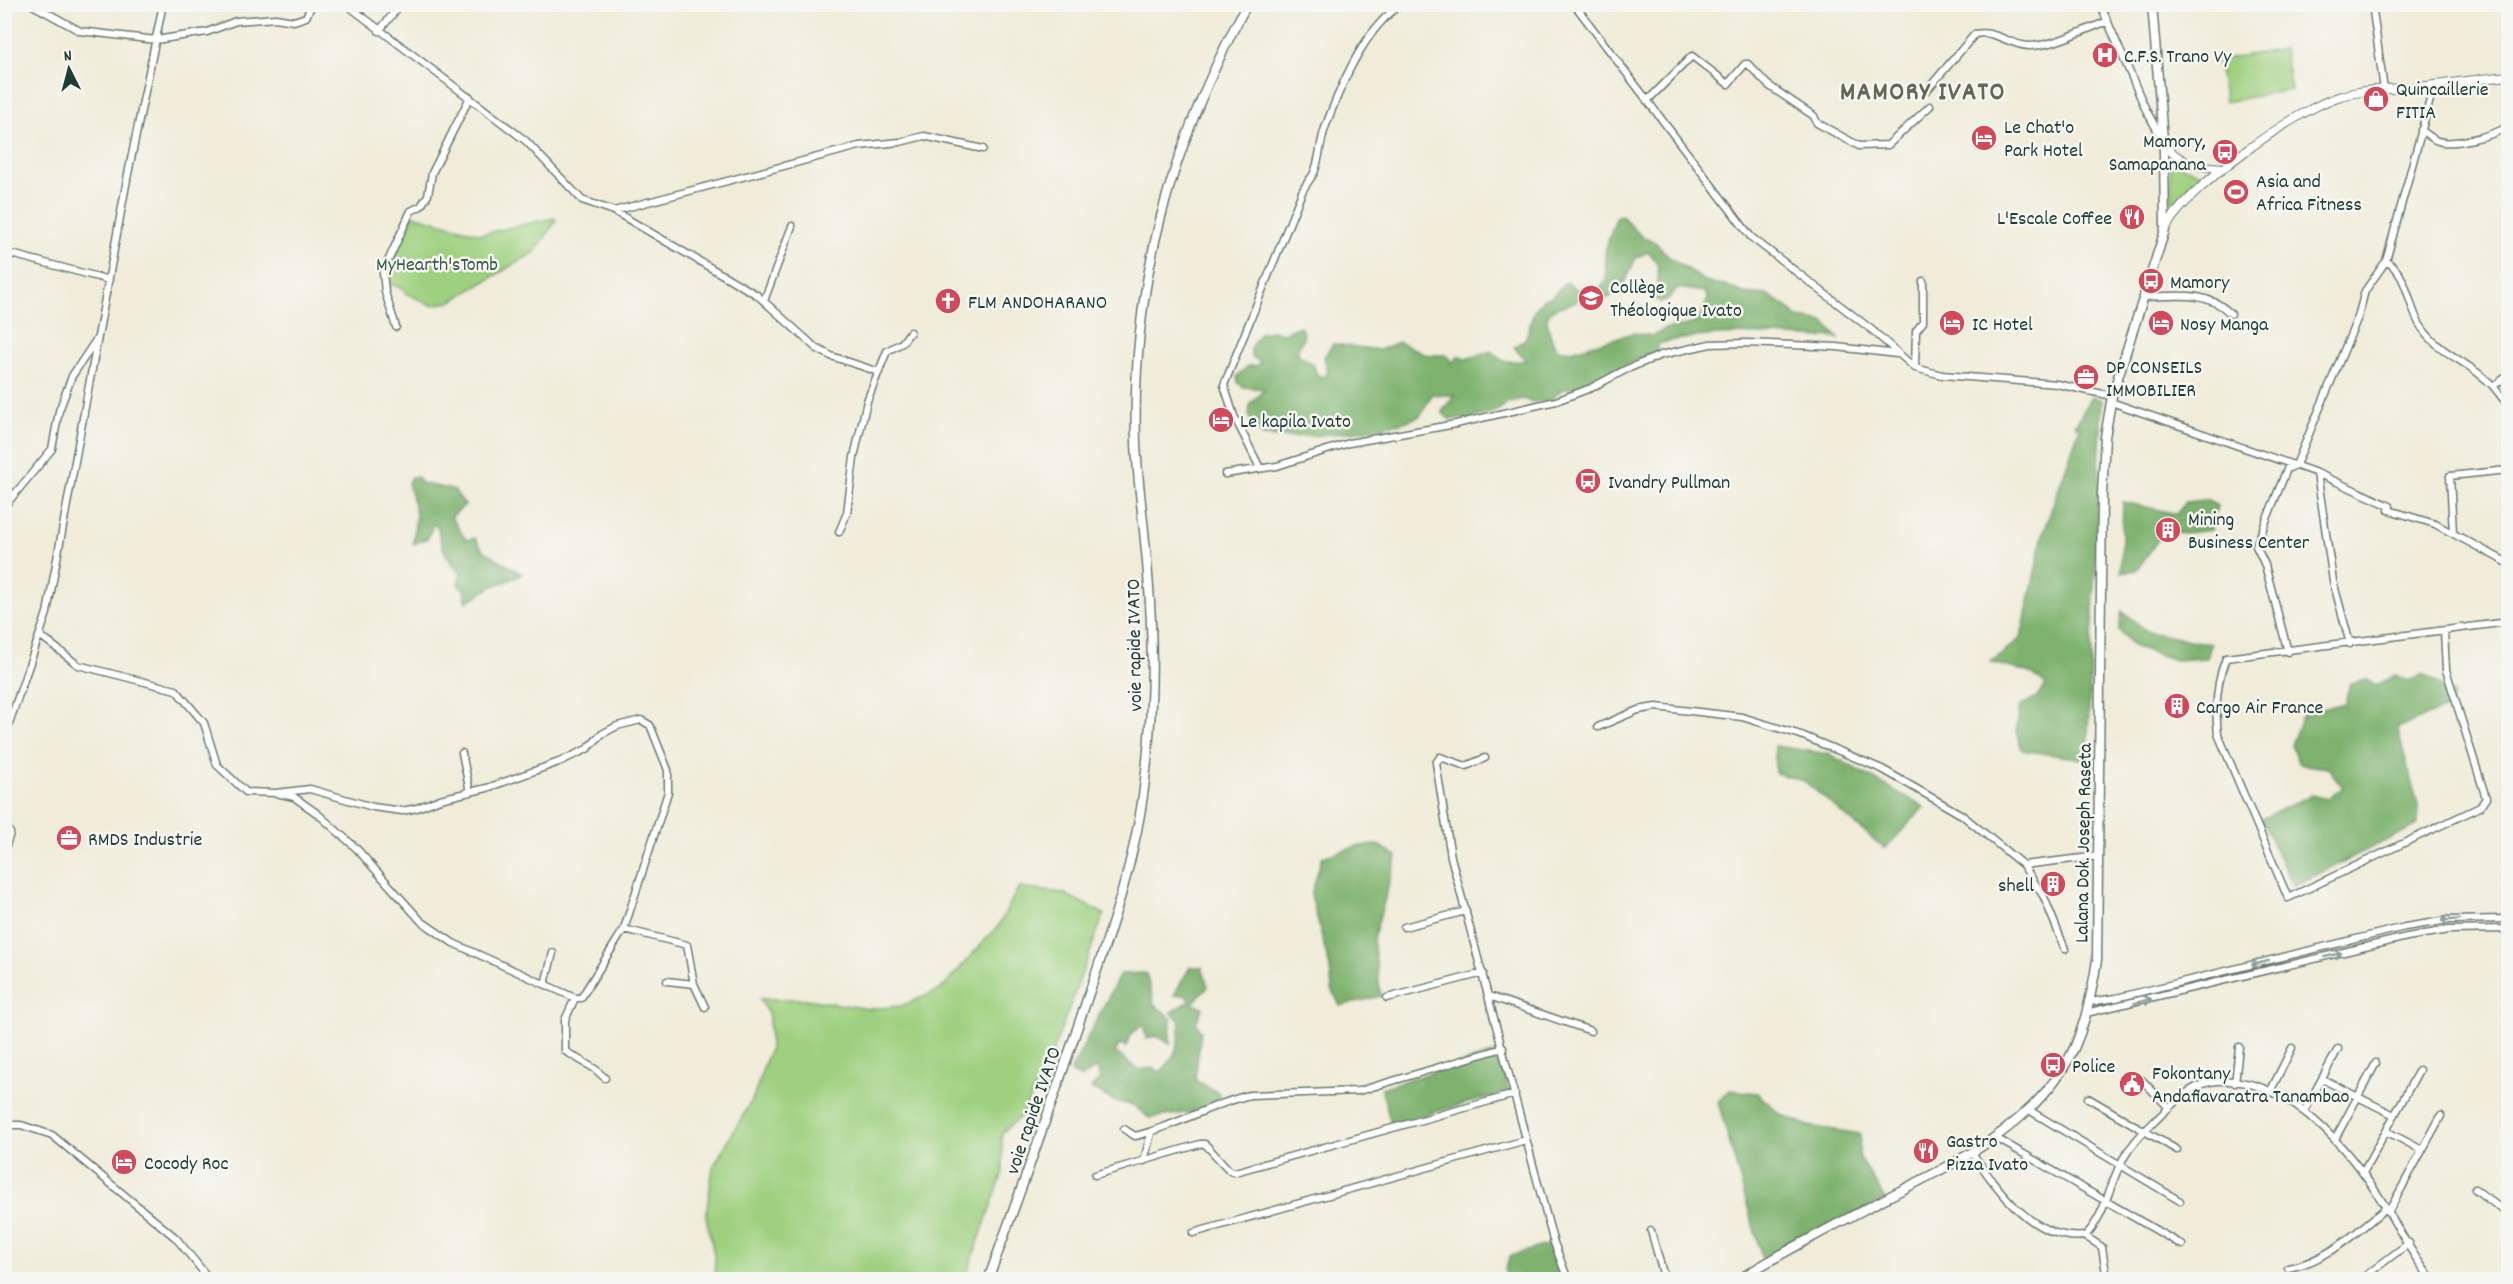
<svg xmlns="http://www.w3.org/2000/svg" width="2513" height="1284" viewBox="0 0 2513 1284" font-family="Dekko,sans-serif">
<style>
.green{fill:#9ed07f;stroke:#5e865a;stroke-width:1.5}
.forest{fill:#7eb26e;stroke:#4e7851;stroke-width:1.5}
.lines{fill:none;stroke-linecap:round;stroke-linejoin:round}
.minor-casing{stroke:#687a6e;stroke-width:9}
.tertiary-casing{stroke:#687a6e;stroke-width:10}
.secondary-casing{stroke:#687a6e;stroke-width:11}
.minor{stroke:#fff;stroke-width:6}
.tertiary{stroke:#fff;stroke-width:8}
.secondary{stroke:#fff;stroke-width:8}
.oneway{stroke:#8f9e9a}
.labels{text-anchor:middle;stroke-width:5;stroke-linejoin:round;paint-order:stroke}
.poi-label{font-size:20px;fill:#1f3d34;stroke:#f6f6f2;text-anchor:start}
.park-label{font-size:20px;fill:#385a43;stroke:#f6f6f2}
.street-label{font-size:20px;fill:#1f3d34;stroke:#f6f6f2}
.district-label{font-size:26px;font-weight:bold;letter-spacing:1.5px;fill:#646656;stroke:#f6f6f2}
</style>
<rect width="100%" height="100%" fill="#f6f6f2"/>
<filter id="ink" filterUnits="userSpaceOnUse"><feTurbulence type="fractalNoise" baseFrequency=".0167" numOctaves="2"/><feDisplacementMap in="SourceGraphic" scale="12" xChannelSelector="R" yChannelSelector="G"/><feConvolveMatrix kernelMatrix="1 2 1 2 8 2 1 2 1" color-interpolation-filters="sRGB"/></filter>
<filter id="wash" filterUnits="userSpaceOnUse"><feTurbulence type="fractalNoise" baseFrequency=".008" numOctaves="4" result="noise"/><feDisplacementMap in="SourceGraphic" scale="24" xChannelSelector="R" yChannelSelector="G"/><feGaussianBlur stdDeviation="1.35" result="paint"/><feColorMatrix in="noise" values="0 0 0 0 0 0 0 0 0 0 0 0 0 0 0 0 0 1.4 0 .05"/><feComposite in="paint" operator="in"/></filter>
<g filter="url(#wash)">
<rect width="100%" height="100%" fill="#f0ecd9"/>
<path class="green" d="M2284,49l7,41 -66,12 -8,-42z
M2170,160l34,16 -32,28z
M413,215l68,19 73,-16 2,3 -21,31 -85,50 -19,3 -26,-12 -2,-5 -15,-4 -2,-10z
M1018,888l45,5 41,21 -52,140 -30,61 -20,18 1,39 -38,107h-251l1,-20 -9,-43 7,-49 41,-71 16,-48 -1,-32 -9,-17h46l63,10 32,-3 39,-16 59,-65z"/>
<path class="forest" d="M1621,215l21,22 14,6 12,13 40,27 17,2 18,8 25,2 20,13 10,10 26,4 15,17 -13,-3 -5,2c-54,-4 -110,-8 -164,6l1,8 -55,22 -9,10 -33,6 -11,11 -17,1 -11,-3 -15,4 -10,8 -28,8h-20l-7,-7 12,-17h-18l-3,-2 -13,23c-33,15 -121,23 -157,20l-14,-19 1,-13 15,-15 -21,-2 -6,-4 -1,-7 11,-10h8l4,-4 -9,-6v-9l9,-14 12,-2 11,2 17,-7 4,10 -7,15 3,5 13,8 4,11 8,2 3,-5 -4,-15 9,-13 47,6 19,-8 28,13h19l5,4v5l8,-8 7,3 25,-8 12,10h23l-12,-14 12,-9 8,-27 10,-12 7,-2 15,-15 17,11 -1,4c-10,12 -40,4 -34,30 2,8 4,16 9,22l14,2 62,-18 20,3 12,-7 27,-5 7,-5 9,-20 -3,-7 -28,-4 -9,12 -8,2 -6,-4c5,-15 9,-34 -6,-46l-13,6c-6,20 -21,51 -48,39l3,-3 8,1 1,-7c13,-9 5,-22 6,-35 1,-12 11,-27 10,-36z
M2092,397l10,3 -15,360 -65,-10 -6,-18 4,-26 17,-9 9,-12c-17,-18 -32,-14 -55,-23l30,-24 22,-104 37,-107 -5,-2z
M411,477h7l2,6 34,7 11,15 -14,12 15,23 9,-2 8,12 39,24c-9,6 -17,8 -27,11 -10,4 -18,13 -29,17l-1,-11 -7,-6 3,-12c-12,-9 -23,-32 -23,-47l-5,-2 -5,14 -15,6 3,-31 -8,-30z
M2206,500l11,6 -6,24 -25,3 -22,-2 -27,39 -16,3 2,-71 54,12 8,-12z
M2122,611l26,21 63,12 -4,14 -32,2 -42,-14 -14,-16z
M2395,675l12,6 17,-6 30,19 -5,13 -52,21 21,77v20l-125,61 -32,-67 50,-24 17,4 15,-12 -15,-19 -29,-4 -8,-19 12,-31 42,-11 5,-20 15,-4 11,7z
M1775,746l54,8 95,53 -39,42 -81,-68 -29,-8z
M1378,845l19,11 -24,84 8,56 -41,10 -8,-17 -2,-21 -19,-73 11,-38 36,-11z
M1190,967h12l6,20 -16,17 11,3 -7,16 5,8 -6,49 24,13v6l-18,12 -52,7 -16,-13 -17,-3 -25,-14 9,-9 -3,-12 -15,11 -12,-6 50,-98 26,-1 8,31 17,14 -1,26 -14,-8 -9,3 -4,-14 -12,9 -4,13 -7,-3 -5,8 24,18 14,-2 7,4c17,-14 19,-29 20,-51l-9,-9 19,-11 -5,-6h-11z
M1498,1052l11,40 -118,32 -10,-36z
M1729,1090l28,3 23,21 28,12 52,8 -1,22 26,43 -121,65 -46,-162z
M1550,1244l14,35h-56l-3,-8 5,-15z"/>
</g>
<g filter="url(#ink)">
<g class="lines">
<g class="minor-casing">
<path id="minor" d="M31,4l49,27 76,9 51,-8 29,-11 39,-3 19,3 12,-4 6,-13
M346,4l180,137 56,59 32,11 143,84 59,53 15,8 48,16
M1574,4l177,233 121,93 43,38 27,7 115,9 55,12
M2100,4l46,106 15,27
M2372,4l12,86
M379,31l22,-27
M1927,90l48,-56c21,-4 34,11 54,12 25,0 54,-16 77,-24
M1647,101l45,-45 36,28 17,-20h3l20,21 46,31 3,7 42,23 29,-1 42,-39
M2421,130c5,3 11,9 17,11 15,5 58,-6 70,-15
M614,211l245,-65 41,-4 24,-6 59,13
M4,252l105,28
M2386,261c23,14 21,43 34,64 20,31 47,34 73,61l15,-10
M2145,297c31,-1 63,-7 86,17
M764,301l28,-75
M396,327l-11,-35 -2,-20 28,-61 10,-5 7,-11 4,-22 38,-76
M1915,368l1,-37 7,-9v-41
M2493,386l15,19
M2111,402l206,71 73,33 -1,4 46,14 73,39
M1260,468l-26,-52 -10,-31 78,-193c3,-7 8,-12 12,-19 6,-14 6,-31 11,-45 15,-41 39,-100 77,-124
M2317,473l16,108 17,63
M1225,474l52,-8 72,-23 107,-19 100,-23 35,-13 36,-19 34,-14 49,-11 36,-1 91,4 60,7
M4,507l48,-58 7,-38 13,-35 24,-36
M839,532l8,-19 7,-56 13,-56 20,-50 15,-8 8,-11
M2453,533l-3,-57 58,-6
M2444,631l2,39 40,128 -6,9 -192,91 -70,-164c-3,-25 -2,-51 8,-76l282,-36
M41,636l37,29 98,25 28,33 13,42 29,27 30,1 18,4 24,17 38,34 65,73 32,22 122,55h6l43,-69 44,-137v-22l-18,-45 -9,-5 -24,6 -15,8 -15,15 -28,13 -72,26 -47,11 -23,9 -15,3 -29,-4 -63,-18 -34,4
M2288,652l-23,-87 -9,-19 31,-77 9,-4 62,-148 7,-26 21,-30 48,-176
M1598,727l40,-17 18,-3 86,10 59,18 81,34 80,46 61,50 21,32 21,52
M4,738l43,-125 81,-439 35,-170
M462,753l8,39
M1485,758l-19,8 -26,-9 -4,6 15,94 102,383 15,40
M4,822l6,11 -6,19
M2023,865l76,-9
M1404,927l62,-16
M624,929l63,16 7,39 11,23
M667,981l27,3
M545,984l8,-31
M1489,996l102,35
M575,998l-10,22v31l30,18 10,9
M1387,998l96,-25
M2089,1002l27,-4 289,-71 44,-7 59,-1
M2086,1013l321,-76 42,-7 59,-1
M2322,1079l72,36
M2142,1080l27,28
M2235,1083l4,-36
M2270,1092l22,-44
M2088,1098l89,52
M2029,1110l151,91
M2304,1112l34,-63
M4,1125h17l31,10 124,103 34,42
M1124,1129l11,7c40,-9 75,-32 115,-41l109,-4 144,-43
M2386,1131l36,19
M1996,1138l186,107
M2335,1139l41,-76
M1973,1154c25,36 61,88 112,82 21,-21 24,-52 38,-77 8,-14 20,-27 32,-38 14,-14 35,-35 55,-39 70,-11 132,59 166,110 16,23 39,70 57,88
M1144,1161l7,-28
M2363,1173l56,-103
M1095,1175l105,-31h5l25,27 5,1 280,-78
M2475,1189l33,25
M2389,1211l52,-95
M1651,1231l14,49
M1193,1233l333,-93
M2085,1236l17,11 5,33
M2288,1268c40,-7 68,-36 98,-60
M2360,1280l49,-37"/>
</g>
<g class="tertiary-casing">
<path id="tertiary" d="M2163,141c13,23 37,26 61,27
M2166,228c20,-40 131,-119 175,-132 24,-7 52,-7 77,-9 30,-3 60,-8 90,-11"/>
</g>
<g class="secondary-casing">
<path id="secondary" d="M988,1280c33,-90 65,-179 95,-269 26,-76 53,-151 62,-231 8,-68 9,-136 3,-205 -3,-44 -10,-88 -12,-132 -5,-161 35,-298 111,-439
M1738,1280c49,-31 101,-57 152,-84 65,-33 128,-62 171,-124 22,-33 30,-74 36,-112l5,-466 3,-57 7,-41 53,-166 -1,-78 -12,-148"/>
</g>
<use href="#minor" class="minor"/>
<use href="#tertiary" class="tertiary"/>
<use href="#secondary" class="secondary"/>
</g>
<defs><path id="oneway-shaft" d="M-6 0H5M1.5-3L5.5 0L1.5 3" fill="none" stroke-width="1.6" stroke-linecap="round" stroke-linejoin="round" transform="scale(1.5)"/></defs>
<g class="oneway">
<use href="#oneway-shaft" transform="translate(2450 920) rotate(176)"/>
<use href="#oneway-shaft" transform="translate(2333 955) rotate(-14)"/>
<use href="#oneway-shaft" transform="translate(2260 963) rotate(166)"/>
<use href="#oneway-shaft" transform="translate(2143 1001) rotate(-14)"/>
</g>
</g>
<defs>
<g id="hospital-disc" transform="scale(1.35)"><circle r="9.5" fill="#d1495b" stroke="#f6f6f2"/><path d="M-5-5h3v3.5h4V-5h3V5h-3V1.5h-4V5h-3Z" fill="#fff"/></g>
<g id="shop-disc" transform="scale(1.35)"><circle r="9.5" fill="#d1495b" stroke="#f6f6f2"/><path d="M-5-2.5h2.3a2.7 3.5 0 0 1 5.4 0H5L5.5 6h-11ZM-1.5-2.5h3a1.5 2.3 0 0 0-3 0Z" fill="#fff"/></g>
<g id="hotel-disc" transform="scale(1.35)"><circle r="9.5" fill="#d1495b" stroke="#f6f6f2"/><path d="M-6-4.5h1.5V1H6V5H4.5V3h-9V5H-6ZM-4 0a1.8 1.8 0 1 1 3.6 0ZM.5 0V-2.5h3Q6-2.5 6 0Z" fill="#fff"/></g>
<g id="bus-disc" transform="scale(1.35)"><circle r="9.5" fill="#d1495b" stroke="#f6f6f2"/><path d="M-5-6H5V4H4V6H2V4H-2V6H-4V4H-5ZM-3.5-4V0h7V-4ZM-3.5 1.2v1.5H-2V1.2ZM2 1.2v1.5H3.5V1.2Z" fill="#fff"/></g>
<g id="stadium-disc" transform="scale(1.35)"><circle r="9.5" fill="#d1495b" stroke="#f6f6f2"/><path d="M0-5a6.5 5 0 1 0 0 10a6.5 5 0 1 0 0-10ZM-3.5-1.8h7v3.6h-7Z" fill="#fff"/></g>
<g id="restaurant-disc" transform="scale(1.35)"><circle r="9.5" fill="#d1495b" stroke="#f6f6f2"/><path d="M-5-6h1v4h1v-4h1v4h1v-4h1v5L-1.5 .5V6h-2V.5L-5-1ZM5-6V6H3V1.5H1.5Q1.5-4 5-6Z" fill="#fff"/></g>
<g id="school-disc" transform="scale(1.35)"><circle r="9.5" fill="#d1495b" stroke="#f6f6f2"/><path d="M0-5L7-2L0 1L-7-2ZM-4 1L0 2.5L4 1V4Q0 6-4 4Z" fill="#fff"/></g>
<g id="church-disc" transform="scale(1.35)"><circle r="9.5" fill="#d1495b" stroke="#f6f6f2"/><path d="M-1.2-6h2.4v3.5h3.3v2.4h-3.3V6h-2.4V-.1h-3.3v-2.4h3.3Z" fill="#fff"/></g>
<g id="office-disc" transform="scale(1.35)"><circle r="9.5" fill="#d1495b" stroke="#f6f6f2"/><path d="M-6-3h4V-5.5h4V-3h4V5H-6ZM-1-4.5V-3h2v-1.5ZM-6 0V1H6V0Z" fill="#fff"/></g>
<g id="building-disc" transform="scale(1.35)"><circle r="9.5" fill="#d1495b" stroke="#f6f6f2"/><path d="M-4-6H4V6H1V3H-1V6H-4ZM-2.5-4.3h1.7v1.8h-1.7ZM.8-4.3h1.7v1.8H.8ZM-2.5-1h1.7V.8h-1.7ZM.8-1h1.7V.8H.8Z" fill="#fff"/></g>
<g id="civic-disc" transform="scale(1.35)"><circle r="9.5" fill="#d1495b" stroke="#f6f6f2"/><path d="M-.6-6.5H3V-4.5H.6V-3L4-1V1h2V6H-6V1h2V-1L-.6-3ZM-1.2 2.5V6h2.4V2.5Z" fill="#fff"/></g>
</defs>
<g fill-rule="evenodd">
<use href="#hospital-disc" x="2105" y="55"/>
<use href="#shop-disc" x="2376" y="99"/>
<use href="#hotel-disc" x="1984" y="138"/>
<use href="#bus-disc" x="2225" y="152"/>
<use href="#stadium-disc" x="2236" y="192"/>
<use href="#restaurant-disc" x="2132" y="217"/>
<use href="#bus-disc" x="2151" y="281"/>
<use href="#school-disc" x="1591" y="298"/>
<use href="#church-disc" x="948" y="301"/>
<use href="#hotel-disc" x="1952" y="323"/>
<use href="#hotel-disc" x="2161" y="323"/>
<use href="#office-disc" x="2086" y="377"/>
<use href="#hotel-disc" x="1221" y="420"/>
<use href="#bus-disc" x="1588" y="481"/>
<use href="#building-disc" x="2168" y="530"/>
<use href="#building-disc" x="2177" y="706"/>
<use href="#office-disc" x="69" y="838"/>
<use href="#building-disc" x="2053" y="884"/>
<use href="#bus-disc" x="2053" y="1065"/>
<use href="#civic-disc" x="2132" y="1084"/>
<use href="#restaurant-disc" x="1926" y="1151"/>
<use href="#hotel-disc" x="124" y="1162"/>
</g>
<g class="labels">
<g class="poi-label">
<text x="2124" y="62">C.F.S. Trano Vy</text>
<text x="2396" y="95">Quincaillerie<tspan x="2396" dy="23">FITIA</tspan></text>
<text x="2004" y="133">Le Chat'o<tspan x="2004" dy="23">Park Hotel</tspan></text>
<text x="2206" y="147" text-anchor="end">Mamory,<tspan x="2206" dy="23">Samapanana</tspan></text>
<text x="2256" y="187">Asia and<tspan x="2256" dy="23">Africa Fitness</tspan></text>
<text x="2112" y="224" text-anchor="end">L'Escale Coffee</text>
<text x="2170" y="288">Mamory</text>
<text x="1610" y="293">Collège<tspan x="1610" dy="23">Théologique Ivato</tspan></text>
<text x="968" y="308">FLM ANDOHARANO</text>
<text x="1972" y="330">IC Hotel</text>
<text x="2180" y="330">Nosy Manga</text>
<text x="2106" y="373">DP CONSEILS<tspan x="2106" dy="23">IMMOBILIER</tspan></text>
<text x="1240" y="427">Le kapila Ivato</text>
<text x="1608" y="488">Ivandry Pullman</text>
<text x="2188" y="525">Mining<tspan x="2188" dy="23">Business Center</tspan></text>
<text x="2196" y="713">Cargo Air France</text>
<text x="88" y="845">RMDS Industrie</text>
<text x="2034" y="891" text-anchor="end">shell</text>
<text x="2072" y="1072">Police</text>
<text x="2152" y="1079">Fokontany<tspan x="2152" dy="23">Andafiavaratra Tanambao</tspan></text>
<text x="1946" y="1147">Gastro<tspan x="1946" dy="23">Pizza Ivato</tspan></text>
<text x="144" y="1169">Cocody Roc</text>
</g>
<g class="park-label">
<text x="437" y="270">MyHearth'sTomb</text>
</g>
<g class="street-label">
<text transform="translate(1133 645) rotate(-91)" y="7">voie rapide IVATO</text>
<text transform="translate(2082 843) rotate(-89)" y="7">Lalana Dok. Joseph Raseta</text>
<text transform="translate(1032 1110) rotate(-71)" y="7">voie rapide IVATO</text>
</g>
<g class="district-label">
<text x="1923" y="99">MAMORY IVATO</text>
</g>
</g>
<rect width="2513" height="1284" fill="none" stroke="#f6f6f2" stroke-width="24"/>
<g transform="translate(69 69) rotate(354)" stroke="#f6f6f2" stroke-width="4.5" paint-order="stroke">
<path d="M0-4.5L10 22L0 15L-10 22Z" fill="#1f3d34"/>
<text y="-9" font-size="16" font-weight="bold" text-anchor="middle" fill="#1f3d34">N</text>
</g>
</svg>
